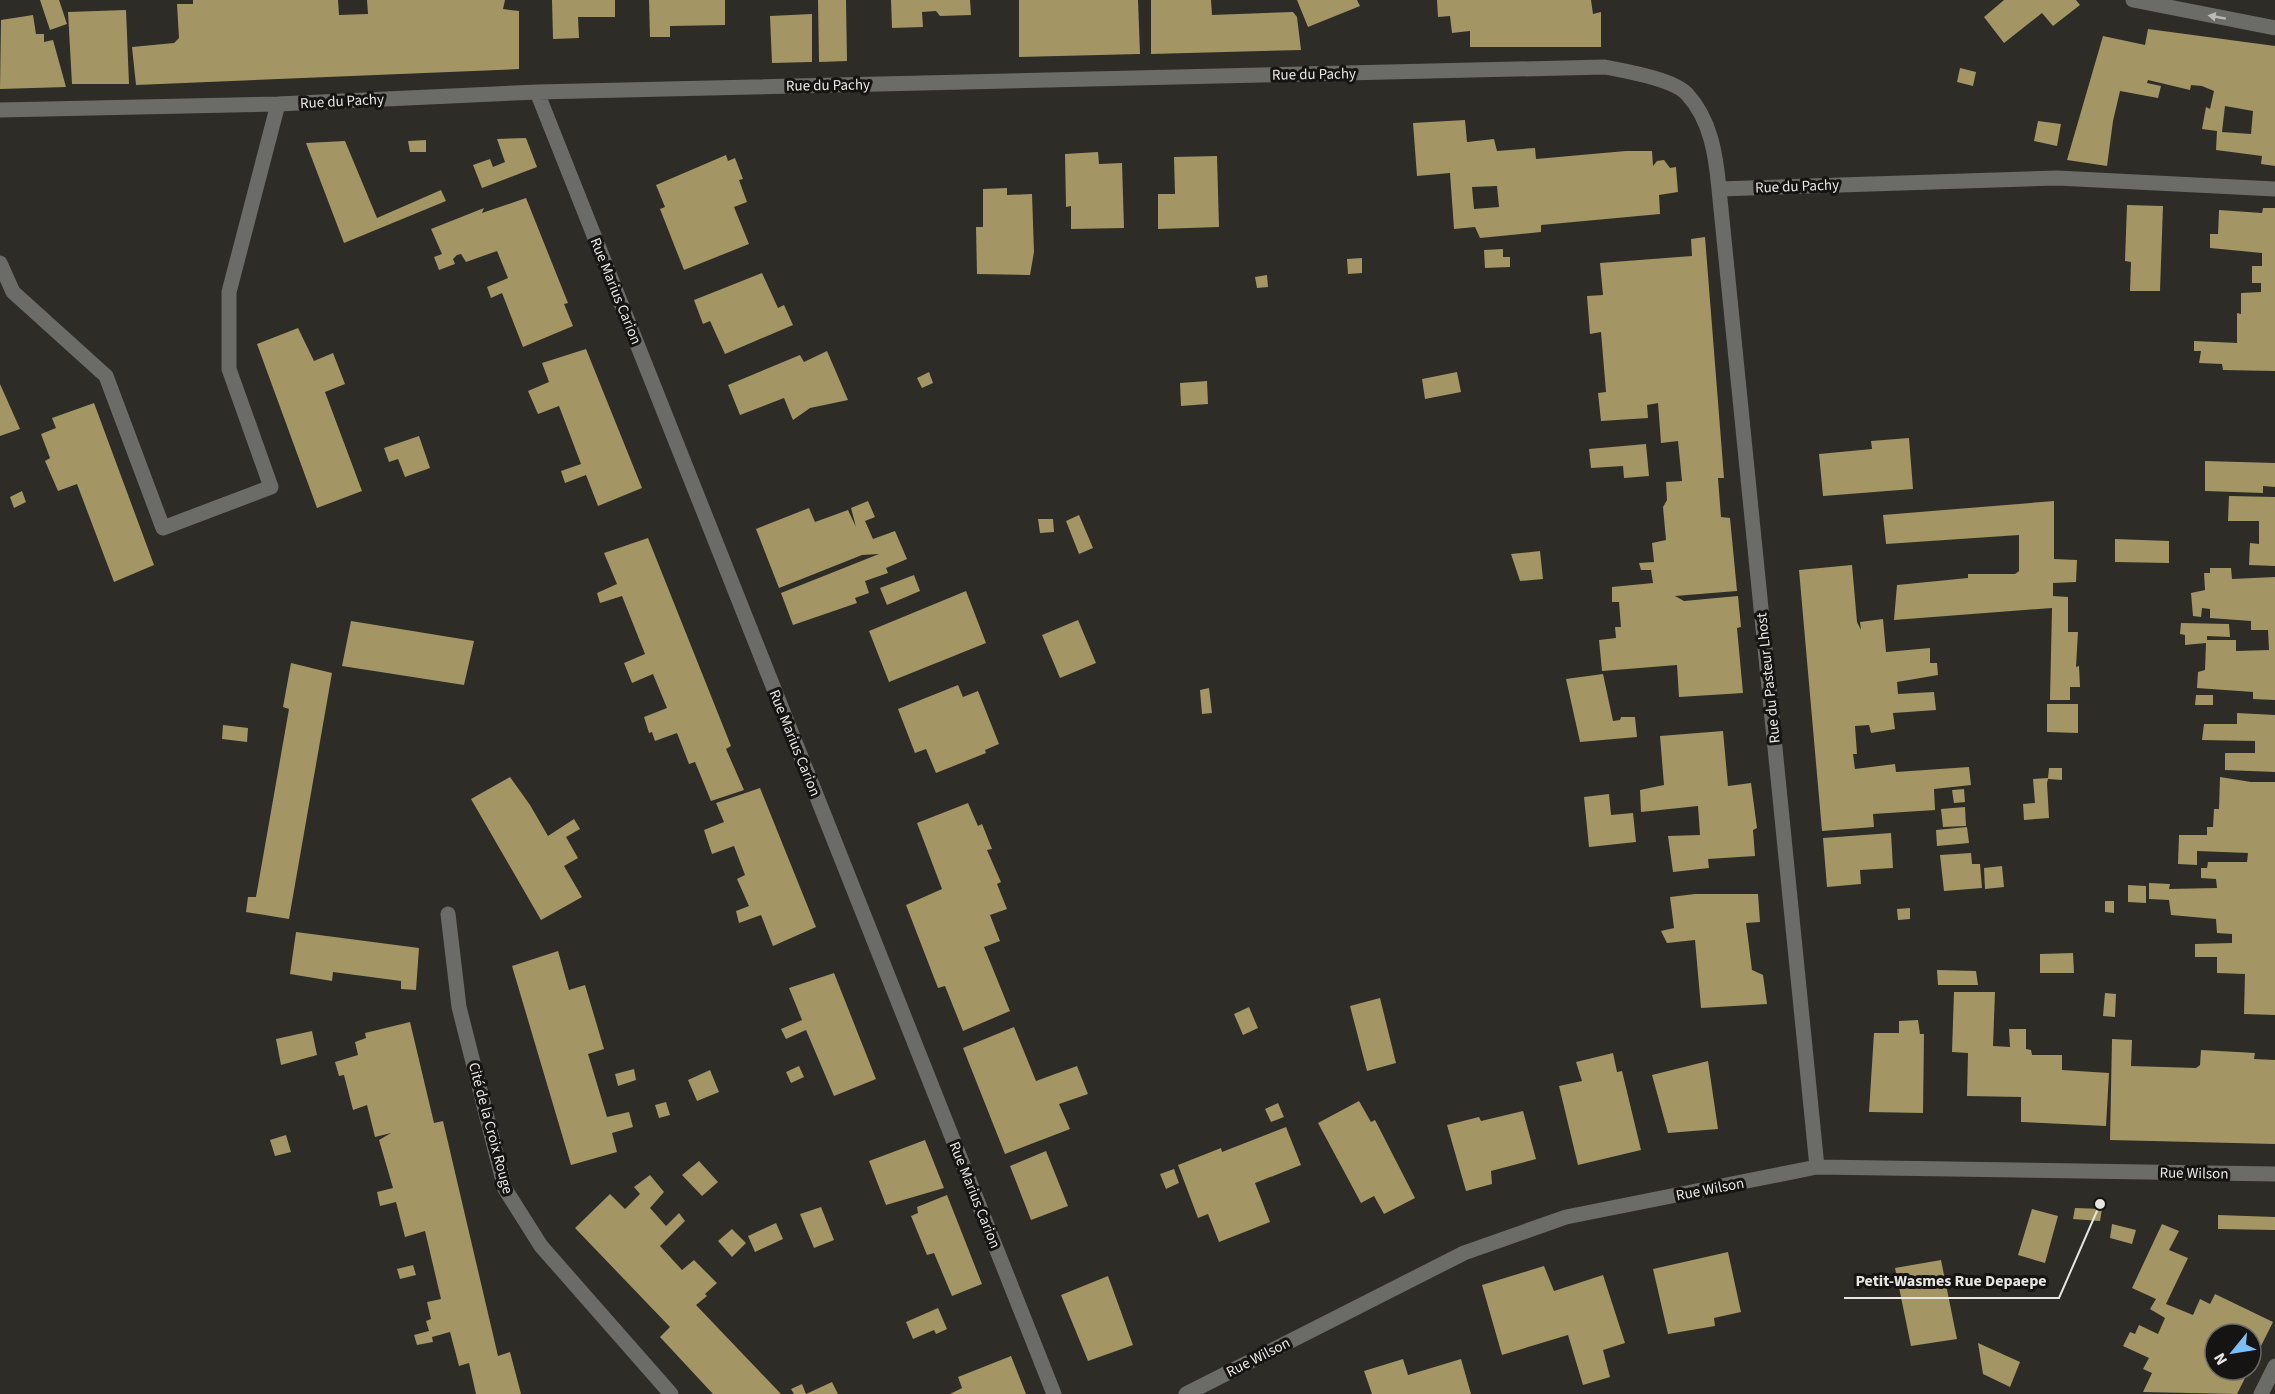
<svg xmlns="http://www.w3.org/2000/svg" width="2275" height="1394" viewBox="0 0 2275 1394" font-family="'Source Sans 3',sans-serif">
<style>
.building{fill:#a39664;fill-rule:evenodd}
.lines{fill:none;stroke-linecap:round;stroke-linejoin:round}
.minor{stroke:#6b6b68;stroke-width:15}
.oneway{fill:#bbbab7}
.labels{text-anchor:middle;stroke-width:6;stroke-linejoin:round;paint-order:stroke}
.street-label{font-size:15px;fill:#e6e5e2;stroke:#151412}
.leader{fill:none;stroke:#e6e5e2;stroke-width:2}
.callout-dot{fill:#e6e5e2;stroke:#151412;stroke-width:2}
.callout-label{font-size:16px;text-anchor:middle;font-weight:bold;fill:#e6e5e2;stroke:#151412;stroke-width:6;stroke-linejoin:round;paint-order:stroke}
</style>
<rect width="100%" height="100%" fill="#2d2c27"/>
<path class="building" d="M40,0h19l8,24 -17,6z
M193,0h145l1,15 29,-1 -1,-14h138l-2,9 16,2v58l-383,16 -4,-38 42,-4 5,-5 -2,-34h16z
M552,0h63v17h-37l1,21 -26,1z
M649,0h76v25l-55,1v11h-20z
M818,0h28l1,61 -28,1z
M891,0h79l1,15 -31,1 -4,-5 -14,1 1,15 -31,1z
M1019,0h119l2,54 -121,3z
M1151,0h60l1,15 81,-3 4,5 4,33 -150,4z
M1297,0h60l3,6 -52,21z
M1437,0h154l2,14 8,-2v35h-131v-16l-18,2 -2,-17 -12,1z
M2004,0h72l4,5 -27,21 -11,-13 -38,30 -20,-26z
M126,10l3,74h-57l-4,-72z
M812,14v48l-40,1 -2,-47z
M33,15l3,19h8v8l9,-2 13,47 -66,2 1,-69z
M2148,29l127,17v120l-14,-2 1,-8 -46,-6 1,-19 -15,-2 4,-22 4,2 4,-18 -12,-5 -11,-1 -1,5 -42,-10 -1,3 14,3 -3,12 -38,-7 -7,30 -6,45 -40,-6 36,-124 42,9zM2225,106l28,5 -2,23 -29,-2z
M1960,68l16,4 -3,14 -16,-4z
M1465,120l2,22 27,-3 3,12 38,-3 1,11 90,-8h26l1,15 4,-5 7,-1 6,8 6,-1 2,25 -19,3 1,19 -119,11v7l-61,6 -5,-11 -21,2 -4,-56 -33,3 -4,-53zM1497,186l2,21 -25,2 -2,-22z
M2038,121l23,3 -4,22 -23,-5z
M526,138l11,29 -55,21 -9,-23 17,-6 3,8 12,-5 -8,-23z
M426,140v12h-16l-2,-11z
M345,141l32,77 64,-28 5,11 -102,42 -38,-100z
M1098,152l1,12 23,-1 2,65 -53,1v-23l-5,1 -1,-53z
M726,155l2,6 7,-3 8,21 -4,1 8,22 -13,5 15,37 -65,26 -24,-61 5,-2 -9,-22z
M1217,156l2,71 -61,2v-35h17l-1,-37z
M1007,188v7l25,-1 2,58 -4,23 -53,-1 -1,-47h7v-38z
M526,198l42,105 -4,1 9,22 -50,21 -21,-54 -11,5 -4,-11 21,-9 -11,-27 -31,11 -5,-8 -4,1 -4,4 2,5 -16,6 -5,-13 8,-3 -11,-25 53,-21 -2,5z
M2127,205l36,1 -3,85h-30l1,-29 -6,-1z
M2263,208h12v163l-52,-1 -1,-6 -23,-1 2,-12h-7v-10l43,2v-30l4,1v-21l20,-1v-9h-9v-17h10v-13l-52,-5v-14h8l1,-24 43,3z
M1705,237l19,241h-6l3,39 9,1 7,73 -62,5 9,5 54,-5 3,31 -4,1 6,65 -64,4 -2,-32 -75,6 -3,-31 17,-2 -1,-11h6l-2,-25h-7v-15l41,-4 -2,-13h-10l-2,-7 15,-1 -2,-19 14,-3 -3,-33 4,-7 -1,-18 16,-1 -4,-40 -17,2 -3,-40 -11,2 1,13 -47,3 -3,-28 8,-1 -5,-60 -11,2 -3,-38 16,-1 -3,-32 92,-7 -1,-17z
M1503,249v8h7v10l-25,1 -1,-18z
M1362,258v15l-14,1 -1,-15z
M762,273l16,35 6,-3 9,20 -68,29 -15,-33 -7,3 -9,-24z
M1267,275l1,12 -11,1 -2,-11z
M298,328l16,33 19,-8 12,31 -20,8 37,99 -45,17 -60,-164z
M586,349l56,139 -44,18 -12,-31 -21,8 -4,-12 20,-7 -22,-58 -21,8 -10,-23 21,-9 -7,-19z
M827,351l21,49 -38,8 -17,12 -9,-22 -44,17 -12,-30 72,-30 4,7z
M929,372l4,11 -11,5 -5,-10z
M1457,372l4,20 -36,7 -3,-20z
M1207,381l1,23 -27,2 -1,-23z
M0,384l20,45 -20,7z
M94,403l60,162 -40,17 -37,-98 -19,7 -13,-30 5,-3 -9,-24 15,-6 -4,-10z
M419,436l11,32 -25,9 -7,-18 -9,3 -5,-14z
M1909,438l4,51 -90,7 -4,-42 53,-5 -1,-8z
M1646,444l3,32 -25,2 -1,-12 -32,2 -2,-19z
M2205,461l70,2v24l-12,-1v7l-58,-2z
M22,491l4,11 -12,6 -4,-11z
M2229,496l46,1v69l-26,-1 1,-22 9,1v-23h-31z
M868,501l7,16 -10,4 8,18 22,-8 12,28 -21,9 2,5 -23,8 4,12 -14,5 2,5 -64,22 -12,-32 98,-39 -17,1 -83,33 -23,-59 53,-21 6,14 33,-12 8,17 -5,-19z
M2054,501v58l23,1 -1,22 -23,1v13l15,1v35h10l-2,35 3,-1 1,21h-10v13h-20l2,-92 -158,12 3,-35 71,-7v-4h47l4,-3v-36l-133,9 -3,-29z
M1079,515l14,33 -14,6 -13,-33z
M1038,519h15l1,13 -14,1z
M648,538l83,208 -5,3 18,41 -33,11 -16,-39 -6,2 -12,-31 -22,8 -3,-9 -3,1 -5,-16 23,-9 -14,-34 -21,9 -8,-20 21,-9 -23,-58 -22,7 -3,-10 20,-9 -13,-31z
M2115,539l54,2v22l-54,-1z
M1540,551l3,28 -23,2 -9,-27z
M1852,565l5,57 4,8 -1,-8 23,-3 3,33 44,-4v15h7l1,12 -41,7 1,12 36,-2 2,18 -43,3 2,16 -24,4 -2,-8 -14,1 2,28h-4l2,15 40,-5 1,8 73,-5 2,18 -37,4 1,21 -62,4 1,13 -52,4 -23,-261z
M2210,568h21l1,11 43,-2v123l-22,-1v-7l-56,-4 1,-16 7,-2 1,-27 -21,2v-10l-5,-1 1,-11 48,1 1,13 -23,-1v4h29v11l33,-1 -1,-20h-17v-9l-41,-3v-9l-8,-1 -1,9 -8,-1 -2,-23 14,-3 -1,-17h6z
M914,575l6,16 -33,14 -7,-17z
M966,591l20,52 -97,39 -20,-51z
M1078,620l18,43 -36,15 -18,-43z
M351,621l123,20 -10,44 -122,-19z
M291,663l41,10 -43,246 -43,-7 2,-15h8l33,-188 -6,-2z
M1603,674l10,47 7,-1 1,-3h14l2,20 -57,5 -14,-63z
M958,685l5,12 15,-6 21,53 -14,6 1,3 -50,20 -10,-24 -11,4 -17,-44z
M1209,688l3,25 -10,1 -2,-24z
M2196,695h17v10h-18z
M2047,704h31v29l-31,-1z
M2237,713l38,2v57l-50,-2v-17h30v-12l-53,-1 2,-16h33z
M223,725l25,3 -1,14 -25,-3z
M1723,731l5,55 23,-3 6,45 -4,2 2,26 -47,3 1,9 -36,4 -5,-36 32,-1 -2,-29 -57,6 -1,-22 24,-5 -4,-49z
M2049,768h13v12l-14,-1 -1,4 2,35 -25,2 -1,-16 12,-1 -2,-24 15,-1z
M510,777l20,28 18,31 26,-17 6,10 -14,8 12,21 -14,8 18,31 -41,23 -70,-121z
M2220,777l31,5h24v233l-31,-1 1,-40 -28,-1v-16h-22v-13l37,-1v-9l-15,-1 -1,-14 -45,-4 -2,-15 -20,-1v-16l21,1 -1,5 48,-1 -1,-9 -15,-1v-10h6l1,-6h39l1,-9 -51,-2v14l-19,-1 1,-29h28v-8h6l1,-18h5z
M760,788l56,139 -43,19 -12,-31 -22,8 -3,-12 13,-5 -12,-27 8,-4 -11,-29 -22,8 -8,-24 20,-8 -8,-19z
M1964,789l1,13 -11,1 -2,-13z
M1609,794l2,21 22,-2 3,29 -47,5 -5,-50z
M968,803l10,23 4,-2 10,25 -5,1 14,32 -4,2 10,25 -17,6 10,26 -16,6 26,64 -47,20 -18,-45 -7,2 -32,-83 36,-16 -25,-66z
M1965,807l1,19 -23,1 -2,-18z
M1967,827l2,16 -32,3 -1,-16z
M1891,833l2,35 -33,2 1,14 -34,3 -4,-49z
M1971,853l1,11h8l2,24 -38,3 -4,-36z
M2002,866l2,21 -19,2 -1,-21z
M2128,885l18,1v17l-18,-1z
M1695,894h63l2,28 -14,1 6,47 11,5 4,29 -66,4 -6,-68 -28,3 -6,-12 13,-3 -4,-31z
M2105,901h9v12l-9,-1z
M1910,908v11l-12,1 -1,-11z
M296,932l123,16 -3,42 -15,-1v-8l-68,-9 -1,9 -42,-7z
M558,951l11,39 16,-5 19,64 -16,5 19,63 22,-5 4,15 -21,6 5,19 -46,13 -59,-199z
M2073,953l1,20h-34v-19z
M1937,970l39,1 2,14h-40z
M834,973l42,106 -42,17 -28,-66 -20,9 -5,-10 21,-9 -13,-32z
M1954,992h41l-2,54 17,1 -1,-18h17v20l5,1 1,5h30v15l47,3 -3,53 -85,-4v-25l-54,-1 1,-43 -16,-1z
M2105,993l11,1 -1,23 -12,-1z
M1380,998l16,65 -29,8 -17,-65z
M1249,1007l9,21 -15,7 -9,-21z
M1918,1020l2,14h4l-1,79 -54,-1 5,-79h25v-12z
M410,1022l24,101 9,-2 55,235 12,-4 11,42h-45l-7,-31 -10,3 -9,-34 -18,5 1,5 -16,3 -3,-10 15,-4 -3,-10 5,-2 -4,-17 14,-3 -16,-68 -20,6 -9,-35 -16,4 -3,-14 16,-4 -14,-48 12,-7 -16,4 -8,-32 -14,5 -9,-35 -5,1 -4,-14 23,-7 -3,-13 11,-4 -1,-5z
M1014,1027l22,54 41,-15 11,28 -29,10 11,25 -65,25 -42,-106z
M312,1031l5,24 -36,10 -5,-26z
M2112,1039l20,1 -1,26 65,2 4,-3 1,-15 54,3 -1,6 21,1v84l-165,-4z
M1613,1053l4,19 5,-1 19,79 -63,15 -19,-79 23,-5 -6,-19z
M1708,1061l10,68 -50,4 -16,-58z
M799,1066l5,11 -13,6 -5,-11z
M634,1069l2,11 -18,6 -3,-12z
M710,1070l9,22 -22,9 -9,-21z
M1359,1101l12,21 4,-2 40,78 -31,16 -10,-18 -13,7 -43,-80z
M666,1102l4,13 -11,3 -4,-13z
M1278,1103l6,14 -13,5 -6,-13z
M1523,1111l13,48 -45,12 1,13 -26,7 -19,-66 32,-8 2,4z
M1286,1127l15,38 -46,18 15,39 -51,20 -11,-28 -10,4 -20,-53 43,-17 1,4z
M286,1135l5,17 -16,4 -5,-16z
M925,1140l19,48 -58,17 -17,-44z
M1046,1151l22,55 -37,14 -21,-54z
M699,1161l19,21 -16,14 -20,-21z
M1174,1169l5,14 -13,6 -6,-15z
M650,1175l14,17 -14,16 16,18 13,-13 6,8 -25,25 22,24 12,-10 23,23 -12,11 2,2 -11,9 85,89h-68l-53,-57 10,-10 -95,-99 35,-34 15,15 15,-15 -6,-7z
M947,1195l35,89 -30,12 -18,-43 -7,2 -16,-39 7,-3 -1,-6z
M821,1207l13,33 -20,8 -14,-34z
M2075,1208l27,1 -2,12 -27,-2z
M2032,1209l26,7 -13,47 -27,-8z
M2218,1215l57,2v13l-57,-1z
M776,1223l7,16 -28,13 -7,-16z
M2112,1224l24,6 -4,14 -22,-6z
M2162,1224l17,7 -10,19 19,8 -22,46 27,11 7,-16 10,5 5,-10 58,28 -22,44v-32h-36v36h34l-12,24 -94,-2 9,-19 -9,-4 6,-11 -26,-12 7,-14 5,2 4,-9 19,9 7,-16 -15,-9 6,-10 -24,-11z
M732,1229l14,14 -14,14 -14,-16z
M1728,1252l13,60 -27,6 1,8 -47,8 -15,-65z
M1941,1260l16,79 -46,7 -16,-78z
M413,1265l3,10 -16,4 -3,-10z
M1544,1266l10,25 49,-16 22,68 -22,7 7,27 -27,8 -15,-50 -66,20 -20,-70z
M1108,1276l25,69 -45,16 -27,-66z
M938,1308l9,21 -11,5 -2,-4 -21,9 -7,-17z
M1978,1343l42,19 -10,25 -27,-13z
M1011,1356l15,38h-76l12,-6 -4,-11z
M1403,1359l5,16 53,-16 10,35h-99l-8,-23z
M832,1382l6,12h-44l-3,-5 11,-5 4,10z"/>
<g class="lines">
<path class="minor" d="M2133,0l142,28
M537,92l517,1302
M0,110l278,-6 259,-12 1068,-25c20,4 68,12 82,27 24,26 29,62 32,95l338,-11 218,11
M1719,189l98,978
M0,263l13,29 93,84 57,152 108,-41 -42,-118v-77l49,-188
M448,914l11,93 46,182 36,57 130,148
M1186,1394l278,-141 102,-36 251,-50 458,7
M2261,1394l14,-28"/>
</g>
<defs><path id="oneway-solid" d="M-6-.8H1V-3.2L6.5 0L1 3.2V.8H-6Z" transform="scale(1.5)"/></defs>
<use class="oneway" href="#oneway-solid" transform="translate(2217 17) rotate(-170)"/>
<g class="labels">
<g class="street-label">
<text transform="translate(1314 74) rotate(-1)" y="5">Rue du Pachy</text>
<text transform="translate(828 85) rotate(-1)" y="5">Rue du Pachy</text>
<text transform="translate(342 101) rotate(-3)" y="5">Rue du Pachy</text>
<text transform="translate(1797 186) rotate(-2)" y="5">Rue du Pachy</text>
<text transform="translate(616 291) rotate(68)" y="5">Rue Marius Carion</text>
<text transform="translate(1768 678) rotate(-96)" y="5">Rue du Pasteur Lhost</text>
<text transform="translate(795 743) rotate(68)" y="5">Rue Marius Carion</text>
<text transform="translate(491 1128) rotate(75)" y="5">Cité de la Croix Rouge</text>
<text transform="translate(2194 1173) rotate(1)" y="5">Rue Wilson</text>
<text transform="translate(1710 1189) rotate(-11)" y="5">Rue Wilson</text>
<text transform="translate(975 1195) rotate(68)" y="5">Rue Marius Carion</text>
<text transform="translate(1258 1357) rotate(-27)" y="5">Rue Wilson</text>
</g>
</g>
<path class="leader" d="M2100 1204L2059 1298H1844"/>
<circle class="callout-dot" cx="2100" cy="1204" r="6"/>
<g class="callout-label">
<text x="1951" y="1286">Petit-Wasmes Rue Depaepe</text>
</g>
<g transform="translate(2233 1352) rotate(240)"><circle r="28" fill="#151412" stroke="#696865" stroke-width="1.5"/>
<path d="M0-4.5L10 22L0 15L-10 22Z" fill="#7abff8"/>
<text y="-9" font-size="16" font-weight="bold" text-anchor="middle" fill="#e6e5e2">N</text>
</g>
</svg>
